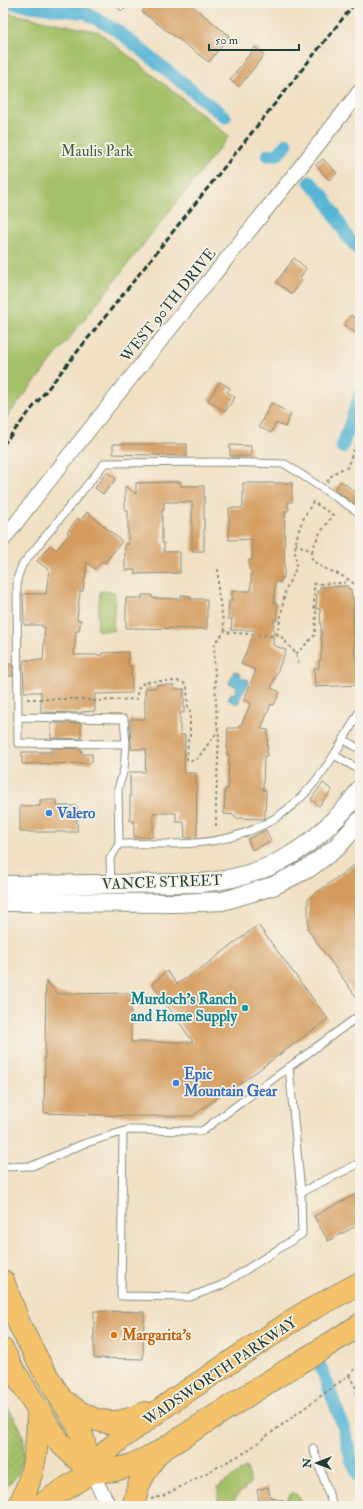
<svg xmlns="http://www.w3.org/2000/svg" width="363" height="1509" viewBox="0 0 363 1509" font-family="'IM FELL Double Pica',serif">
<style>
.grass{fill:url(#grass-dots);stroke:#627e4e}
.park{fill:#a4c067;stroke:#627e4e}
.water{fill:#57b5d5;stroke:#3b7984}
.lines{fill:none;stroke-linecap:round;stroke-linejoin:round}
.canal{stroke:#57b5d5;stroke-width:13}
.building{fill:#d49c5e}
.service-casing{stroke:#888e7c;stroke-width:9}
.minor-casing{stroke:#888e7c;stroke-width:16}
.tertiary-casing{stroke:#888e7c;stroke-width:20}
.primary-casing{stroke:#888e7c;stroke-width:24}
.path{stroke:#888e7c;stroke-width:2;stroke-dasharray:3 3;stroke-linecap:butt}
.service{stroke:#fff;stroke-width:7}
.minor{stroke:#fff;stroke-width:14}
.tertiary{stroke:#fff;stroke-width:18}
.primary{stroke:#f3c26a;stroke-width:22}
.rail{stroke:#1f3d34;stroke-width:3;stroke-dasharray:6 3;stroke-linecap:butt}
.shop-dot{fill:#3f7fe0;stroke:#f7f3e8;stroke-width:1.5}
.culture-dot{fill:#0f9aa8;stroke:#f7f3e8;stroke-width:1.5}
.food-dot{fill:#e8710a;stroke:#f7f3e8;stroke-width:1.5}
.labels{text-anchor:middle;stroke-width:3.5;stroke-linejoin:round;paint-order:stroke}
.park-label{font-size:15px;fill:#405e41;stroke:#f7f3e8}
.street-label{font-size:15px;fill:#1f3d34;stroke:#f7f3e8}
.shop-label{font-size:15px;font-weight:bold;fill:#366cbe;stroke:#f7f3e8;text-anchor:start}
.culture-label{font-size:15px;font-weight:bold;fill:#0d838f;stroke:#f7f3e8;text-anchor:end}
.food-label{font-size:15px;font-weight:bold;fill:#c56008;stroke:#f7f3e8;text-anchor:start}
</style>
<defs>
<pattern id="grass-dots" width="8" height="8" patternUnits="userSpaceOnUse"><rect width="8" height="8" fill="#a4c067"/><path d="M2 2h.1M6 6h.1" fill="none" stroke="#859d56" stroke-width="1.8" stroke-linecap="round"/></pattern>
</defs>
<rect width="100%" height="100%" fill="#f7f3e8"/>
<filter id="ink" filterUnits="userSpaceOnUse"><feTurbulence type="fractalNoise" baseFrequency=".025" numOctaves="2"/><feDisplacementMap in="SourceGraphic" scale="8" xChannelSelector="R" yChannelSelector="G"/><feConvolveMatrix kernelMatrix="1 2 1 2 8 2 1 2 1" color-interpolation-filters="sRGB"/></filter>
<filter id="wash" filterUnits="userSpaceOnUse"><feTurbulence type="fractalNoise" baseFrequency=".012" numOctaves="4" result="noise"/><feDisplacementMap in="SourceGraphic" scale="16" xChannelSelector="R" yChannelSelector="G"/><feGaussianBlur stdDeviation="0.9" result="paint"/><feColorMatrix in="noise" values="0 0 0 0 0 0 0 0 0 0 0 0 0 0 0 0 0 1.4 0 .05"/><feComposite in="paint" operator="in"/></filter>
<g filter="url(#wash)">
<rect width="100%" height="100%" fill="#f1e0c3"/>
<path class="grass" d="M3,1400c14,22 27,37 19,64 -4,12 -9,17 -19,24z"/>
<path class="park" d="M3,12l96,20 130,104 -226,286z
M100,591l15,1 -2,39 -16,-1z
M247,1467l4,17 -6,3v2l-7,5 -7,12h-13v-19z
M292,1493l5,2 7,11h-11l-6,-5 3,-7z"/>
<path class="water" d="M234,671l7,3 -1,3 9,3 -4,10h-2l-5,14 -10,-4 3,-7 3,1 3,-7 -8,-4z"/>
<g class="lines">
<path class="canal" d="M9,3l77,10 32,18 107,86
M268,155l10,-1 9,-10
M310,182l13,13 24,41 13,15
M342,447l18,-52
M321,1367l23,62 7,30 9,20"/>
</g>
<g id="blocks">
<path class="building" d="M149,3h40l40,33 -20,26 -67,-50z
M255,47l9,8 -25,32 -9,-7z
M323,159l14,14 -8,7 -13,-15z
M294,258l12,10 -6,10 2,2 -10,14 -16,-12z
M351,315l9,7v7l-3,5 -13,-9z
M220,382l10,6 -3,4 8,5 -10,15 -17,-12z
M271,403l20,11 -6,13 -9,-4 -5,10 -12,-6z
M113,444h74v12l-74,-2z
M230,445l21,1v10h-21z
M107,472l9,7 -13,15 -8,-6z
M341,481l19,14v4l-4,6 -22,-15z
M170,482h11v4h23v65h-12v-49h-28v8h-2v33h2v9h16v21l-45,1v-4h-10v-27l3,2v-35h-3v-24l11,8v-11z
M243,483h49v19h-4v9h-3l-1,67h-3v4h-6l-1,21h3v17h-3l-1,25 13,5 -15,38 9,4 -6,13 -3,-1 -10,25 7,1 -1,26h-3l-1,34h3l-1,28 -2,1 -28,-1v-3l-11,-1 1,-25h3l1,-34h-2l1,-27h11v-3h2l10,-22 -7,-3 12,-30 -15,-6 14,-34h-24l1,-11h-4l1,-18h3v-10h19v-21h-2v-10h3v-21l-23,1v-32h14z
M87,512l35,29 -17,22 -3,-2 -7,8 -8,-7 -4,29h-3l-3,29h4l-2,11h-3l-2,24h28v-2l26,-1v14h3l1,27 -37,1v17l-14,1v1l-40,-1v-20h-17l-1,-28h1v-4h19l2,-33h-3v-2h-18l-1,-31h23l3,-24 -12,-9 13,-16 6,5 13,-16 -2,-2 11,-14 2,3z
M348,586v3h3l1,9h2v10h-1l2,50h2v6h3v21l-45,2 -1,-19h5v-8h2v-9h1l-2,-42h-4l1,-18h3v-4z
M142,595h10v3l29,1v-4l9,1v3h17v30l-81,-1v-30h16z
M4,664h9v12h-9z
M156,685h18v4h10v24h-4v22h5l-1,38h12l1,64 -12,1 -1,-16h-8v-9h-23v24h-19v-16h-4v-49h15l1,-23h-15l-1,-30h15v-31h11z
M51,723h30v16l-30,-1z
M51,748l30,1 1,5h10v9l-70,1v-12h29z
M323,783l9,7 -13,16 -8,-7z
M40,800h17v6h20v26h-57v-26h20z
M266,830l5,11 -19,9 -4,-11z
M354,865l6,7v130l-52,-72v-31z
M258,925l70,94 -98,72 -1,-2 -36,27h-63l-86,-3 2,-132 12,13 73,-1v49h62l-41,-58 15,-13 10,13 30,-20z
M360,1192v32l-32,17 -14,-25z
M94,1311l50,1 -1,47 -49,-1z
M268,1487l2,10 20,6v3h-30l-3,-16z"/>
</g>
</g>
<g filter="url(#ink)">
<use href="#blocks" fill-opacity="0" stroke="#888e7c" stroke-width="1"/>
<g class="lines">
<g class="service-casing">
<path id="service" d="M122,6l1,-3
M360,513l-75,-49 -64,-2 -116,1 -83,102 -5,14 1,164 108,1 -2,25 -6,20 1,55c25,-1 51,1 76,-1 91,-7 125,-59 165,-133
M18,717l106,2 2,25
M344,740l16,9
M334,755l26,15
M111,883l-1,-24 9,-15
M123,1132l-2,164 69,1 32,-12 80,-51 -1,-42 -12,-125
M3,1167l29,-1 51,-22 45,-14 74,1 158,-116
M301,1192l59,-29
M313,1448l20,58"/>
</g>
<g class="minor-casing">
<path id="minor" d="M3,540c116,-152 240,-298 357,-449
M91,1472l18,34"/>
</g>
<g class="tertiary-casing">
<path id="tertiary" d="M3,885l198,-2c52,-5 92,-22 129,-59 11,-10 22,-22 30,-35
M3,902l173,1 47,-2 50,-15 36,-18 28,-21 23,-26"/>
</g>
<g class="primary-casing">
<path id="primary" d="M3,1281l17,45 21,40 37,60 5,12 8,34
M3,1350l9,18 47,74 32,30
M67,1403c26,21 47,25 78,10
M91,1472l24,-2 17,-5 27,-13 114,-73 87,-54
M19,1506c16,-32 19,-61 19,-95
M39,1506l52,-34 13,-18 15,-14 56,-41 126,-84 59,-32
M134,1506c2,-21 11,-35 23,-52"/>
</g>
<path class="path" d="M327,482c6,-9 10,-12 20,-14l13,-35
M312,551v8c7,9 20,12 30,17 7,3 13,8 18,14
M218,569v22l7,41 46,4 5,-2c6,-15 6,-31 10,-45 3,-8 9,-15 10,-23 1,-5 -1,-10 -1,-15 1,-19 8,-33 18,-49l20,13 -15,21 -6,15 -16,-7
M276,634l4,1 16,19 3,11
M296,654l19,-19 1,-23 -2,-3v-25l30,-1 3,-4
M27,699h57l10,2 43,-2c-1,-19 12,-18 27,-18 6,0 12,0 19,1l4,5 1,21 2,3v27l-2,2 -1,20 7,1 3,-2 21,-28
M216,826v-24l3,-66 -2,-11 -3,-70 1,-13 10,-10
M349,1375l7,13 4,26
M151,1499l12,-3 81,-43 105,-78 11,-11"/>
<use href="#service" class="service"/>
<use href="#minor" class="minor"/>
<use href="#tertiary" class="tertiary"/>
<use href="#primary" class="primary"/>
<path class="rail" d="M3,445l352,-442"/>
</g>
</g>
<g class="shop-dot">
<circle cx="49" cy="813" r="4"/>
<circle cx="176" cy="1083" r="4"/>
</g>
<circle class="culture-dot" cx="245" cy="1008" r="4"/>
<circle class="food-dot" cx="114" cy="1335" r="4"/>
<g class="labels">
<g class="park-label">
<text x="97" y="156">Maulis Park</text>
</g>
<g class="street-label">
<text transform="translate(168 305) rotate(-51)" y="5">WEST 90TH DRIVE</text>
<text transform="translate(162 882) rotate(-2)" y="5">VANCE STREET</text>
<text transform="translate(220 1371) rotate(-34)" y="5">WADSWORTH PARKWAY</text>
</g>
<g class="shop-label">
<text x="57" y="818">Valero</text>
<text x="184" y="1079">Epic<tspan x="184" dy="17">Mountain Gear</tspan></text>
</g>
<g class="culture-label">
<text x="237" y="1004">Murdoch's Ranch<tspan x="237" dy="17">and Home Supply</tspan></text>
</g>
<g class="food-label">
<text x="122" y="1340">Margarita's</text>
</g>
</g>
<rect width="363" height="1509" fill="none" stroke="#f7f3e8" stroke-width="16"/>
<g transform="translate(317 1463) rotate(270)" stroke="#f7f3e8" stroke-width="3" paint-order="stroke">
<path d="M0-3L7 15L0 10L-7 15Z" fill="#1f3d34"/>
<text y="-6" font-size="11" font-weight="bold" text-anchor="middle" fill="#1f3d34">N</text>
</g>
<path d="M209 44v6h90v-6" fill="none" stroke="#1f3d34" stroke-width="2"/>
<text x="215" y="44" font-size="12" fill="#1f3d34" stroke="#f7f3e8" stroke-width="3" paint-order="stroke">50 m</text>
</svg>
